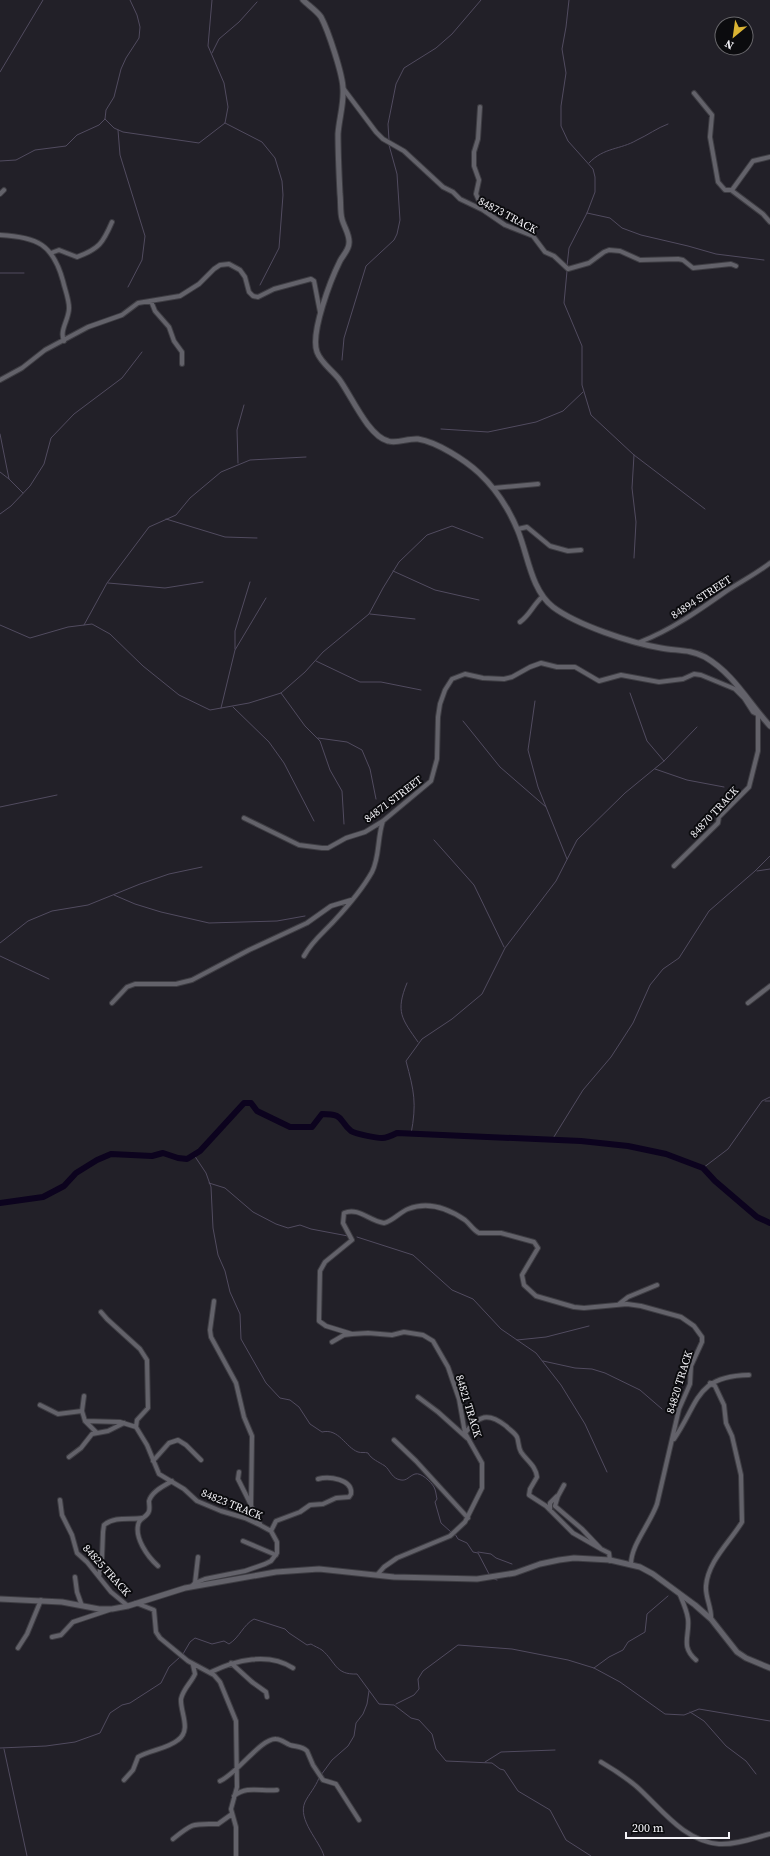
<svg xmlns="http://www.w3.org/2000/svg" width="770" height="1856" viewBox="0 0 770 1856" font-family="'Source Serif 4',serif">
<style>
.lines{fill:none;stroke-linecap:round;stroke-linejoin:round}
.stream{stroke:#514b5f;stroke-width:1}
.river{stroke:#0c031e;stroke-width:6}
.minor-casing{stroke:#3e3d43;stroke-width:6}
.tertiary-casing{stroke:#3e3d43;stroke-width:7}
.minor{stroke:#63626a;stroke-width:4}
.tertiary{stroke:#63626a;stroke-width:5}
.labels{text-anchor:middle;stroke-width:4;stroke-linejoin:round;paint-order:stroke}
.street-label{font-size:11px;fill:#f3f2f7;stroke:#0b0b0e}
</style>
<rect width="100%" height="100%" fill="#222028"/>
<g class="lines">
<path class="stream" d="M212,53l7,-14 20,-17 18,-20
M0,72l43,-72
M105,119l9,9 9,4 76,11 26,-20 3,-16 -4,-24 -16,-37 4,-46
M225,123l37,19 13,16 7,23 1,14 -4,53 -19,37
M118,130l2,25 25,81 -3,24 -14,27
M389,140l-1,-16 8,-40 8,-16 32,-20 16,-14 29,-34
M0,161l16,-1 19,-10 31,-4 11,-11 22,-10 6,-6 1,-9 8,-13 7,-28 5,-11 13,-20 1,-11 -3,-12 -7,-15
M589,163c15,-16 31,-13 48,-23 11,-5 20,-12 31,-16
M587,213l23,5 12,10 19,7 47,11 28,8 48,6
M567,266l2,-18 18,-35 8,-21v-15l-2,-8 -25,-28 -7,-15v-20l5,-33 -4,-24 4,-22 3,-27
M567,271l-3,32 18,43v39l9,30 43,40 71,54
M0,273h24
M342,360l2,-22 22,-72 28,-26 3,-6 3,-14 -3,-46 -8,-29
M441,429l47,3 48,-10 27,-11 20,-19
M0,434l9,45 14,14
M634,455l-2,33 4,34 -2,36
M238,463l-1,-33 7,-25
M0,472l9,7
M0,514l11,-8 19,-20 14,-22 7,-26 23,-24 48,-36 20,-26
M166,519l59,18 32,1
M393,571l42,19 44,10
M108,583l57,5 38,-6
M370,614l45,5
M0,625l30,13 38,-11 24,-3 18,10 33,32 36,29 31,15 39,-7 32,-10 24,-21 18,-20 46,-38 14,-26 16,-26 28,-27 25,-9 31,12
M84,625l23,-42 42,-56 27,-12 14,-17 31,-26 29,-12 56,-3
M235,649v-18l15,-49
M316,661l44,21h21l40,8
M281,693l24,33 15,15 10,29 12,21 2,33
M630,693l17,48 17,20
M535,701l-7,49 10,37 29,72
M233,707l36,35 15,21 30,58
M221,708l14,-58 31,-52
M463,721l37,46 46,40
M318,738l29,4 15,8 8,19 6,30
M655,769l32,11 37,7
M0,807l57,-12
M434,840l40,45 30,62
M757,871l13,-2
M114,895l21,9 26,8 48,11 68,-2 28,-5
M0,943l28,-22 24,-10 36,-6 52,-21 29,-10 33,-7
M0,956l49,23
M407,983c-12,29 -5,36 11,59
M765,1101h5
M411,1134c6,-31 3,-43 -5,-73l16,-22 30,-20 30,-25 23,-46 51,-67 21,-41 48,-47 39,-32 33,-34
M552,1140l31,-50 28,-33 22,-34 17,-38 13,-16 16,-11 30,-47 46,-40 15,-15
M194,1155l12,18 5,14 2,41 5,27 7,16 5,21 10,22 1,25 25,44 14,15 10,2 9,7 11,17 12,8c17,-4 23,15 36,20 3,1 7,0 10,1 3,6 11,9 17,13 5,4 7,13 16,14 6,1 8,-4 14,-6 6,-2 16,8 19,13 2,4 2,8 3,12l-2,3 6,21 10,9
M703,1168l25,-19 34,-48 8,-4
M209,1183l16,5 28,24 23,12 12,4 12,-3 11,4 37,7
M357,1237l56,18 39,35 21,9 28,30 35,24 25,32 24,39 22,48
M517,1340l29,-3 43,-11
M543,1361l32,7 17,1 13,4 35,17 22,19
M455,1534l3,5 9,4 6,9 5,1 11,21
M478,1552l13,2 5,4 16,6
M494,1579l3,1
M183,1654l7,-12 5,-4 17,6 12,-3 5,3c11,-7 14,-19 25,-25l31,10 4,4 18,12 4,-1c3,2 8,4 11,6 14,12 13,25 35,24l22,30 15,1 17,13 8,2 13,14 4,15 10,12 46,2 8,6 4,1 14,21 32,19 16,30 25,16
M594,1668l15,-11 14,-7 5,-8 17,-10 2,-18 21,-18
M396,1704l18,-9 5,-6 -1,-10 5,-8 35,-26 54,4 56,11 26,8 26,14 45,32 19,1 15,-6 71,12
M690,1712l14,9 22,25 20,15 10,13
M0,1748l46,-2 29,-4 25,-9 10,-20 12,-8 8,-2 31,-20 8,-16 11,-10
M4,1749l23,107
M485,1762l16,-10 54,-2
M321,1775l11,-15 16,-14 6,-10 2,-13 7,-9 4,-10 2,-13
M319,1778c-4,10 -10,16 -14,24 -8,18 15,39 19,54"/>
<path class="river" d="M0,1203l43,-6 21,-11 12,-13 21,-13 14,-6 41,2 11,-3 15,5 9,1 13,-8 44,-48h7l6,8 33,16h22l10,-13c23,0 16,6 29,17 5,3 25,7 31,7 4,0 11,-3 15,-5l184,8 47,5 38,8 37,14 12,13 42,36 13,6"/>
<g class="minor-casing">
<path id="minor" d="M343,88l33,44 7,7 21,12 39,36 10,5 7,7 23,11 22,15 28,11 12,16 9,4 14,13 21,-6 15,-11 5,-2 11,1 20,9 38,-1 5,1 10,8 38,-4 5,2
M694,93l18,22 -2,22 8,45 7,8h7l21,-29 17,-4
M480,107l-2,32 -4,13v14l5,14 -3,14 7,16
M731,190l32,24 7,8
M0,194l4,-4
M0,235c37,2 53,9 63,46 2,9 6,18 6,27 0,12 -10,22 -5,33
M51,253l8,-3 18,7c22,-8 26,-14 35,-35
M151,301l4,10 14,16 5,14 8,11v12
M0,380l22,-12 23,-18 43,-23 34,-12 16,-12 42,-7 19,-12 15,-15 6,-4 9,-1 11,6 5,7 4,15 4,4 5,1 16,-8 37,-10 3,2 6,31
M494,488l44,-4
M518,529l9,-2 23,19 18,5 13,-1
M520,622c10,-7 13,-17 22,-25
M640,642c31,-12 58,-31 85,-50 15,-10 31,-18 45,-29
M244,818l55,27 23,3h6l18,-10 19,-6 18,-11 48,-40 6,-22 1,-42 2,-13 5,-14 7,-11 13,-5 18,4 21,1 8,-2 18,-10 11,-4 16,4h18l24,14 22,-6 38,7 24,-3 11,-5 7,1 34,14 9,9 9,14 8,4
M674,866l44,-43 1,-6 30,-30 9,-36v-36
M304,956c8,-15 19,-23 30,-35 13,-14 29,-33 38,-49 8,-16 5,-34 11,-51
M112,1003l15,-16 8,-3h41l16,-4 57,-30 58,-27 24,-17 20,-6
M748,1003l22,-17
M214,1301l-4,29 1,7 25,46 8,34 8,19 -1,70 9,18
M619,1304l9,-7 29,-12
M101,1312l6,7 33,30 7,11 1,48 -11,12 -1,7
M352,1334l-26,-8 -7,-5 1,-50 5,-9 27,-22 -9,-17 1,-10c15,-6 25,8 40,10 9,-2 16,-11 24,-14 20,-8 41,0 57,11 5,4 8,10 14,13h22l33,9 4,6 -16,27 2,10 12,11 38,11 10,1 43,-4 14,2 40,11 13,9 8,11v5l-11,24 -1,18 -11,25 -22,95c-7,20 -26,41 -26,60
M332,1342l12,-7 8,-1 16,-1 24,2 12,-3 19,3 10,6 15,26 11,32 6,34 17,30v25l-17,34 -15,14 -53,22 -13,9 -7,8
M710,1383l5,3 9,19 2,18 6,13 9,39 1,47c-12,20 -34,39 -36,64 -1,11 6,22 5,33
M418,1397l20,15 29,26
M40,1405l18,9 24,-3 3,10 11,11
M82,1411l2,-15
M85,1421l35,1 16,5 11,18 12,29 25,15 13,12 24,10 24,7 15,7 11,6 6,11v11l-6,8 -6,3 -20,7 -40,8 -10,4 -4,4
M465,1433c14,-18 23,-21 41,-7 4,4 9,7 11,11 2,5 1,10 4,15 6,9 15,14 16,25l-7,12 -1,6 17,11 27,27 28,16
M674,1439c25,-36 21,-63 75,-64
M394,1440l22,21 52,57
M69,1457l12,-9 11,-14 16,-3 16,-8
M153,1461l16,-18 9,-3 8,5 15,15
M239,1472l-1,7 13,26
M564,1485l-6,11 -3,10 27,23 19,20 8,4 1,8
M60,1500l2,15 10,20 5,18 10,9 24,30 17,14
M550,1510v-7l7,-7
M271,1531l5,-10 24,-9 10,-7 13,-1 13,-6 13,-1 2,-3c2,-15 -22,-18 -33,-15
M243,1541l33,14
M158,1566c-10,-9 -25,-29 -19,-44 2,-4 9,-6 10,-11 1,-3 0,-7 0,-10 3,-10 15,-15 23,-20
M99,1576l3,-18 1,-26 1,-7c11,-9 26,-5 38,-7
M75,1577l2,15 5,14
M195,1583l3,-26
M680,1595c3,7 7,16 8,24 2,17 -8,27 8,41
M136,1603l18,7 2,22 4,6 28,23 26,14 6,7 16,39 1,66 -6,22 5,18v29
M52,1637l9,-2 12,-13 36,-12
M18,1648l9,-14 14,-34
M231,1663l21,19 14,10 1,5
M211,1672c25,-12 57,-20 82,-4
M601,1762c12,7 24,15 35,24 25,22 47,55 83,58 17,1 35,-6 51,-10
M124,1780l9,-10 5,-13c12,-7 29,-8 40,-17 14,-10 2,-28 3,-41 2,-10 10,-16 14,-25l-2,-9
M220,1781c18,-8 41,-43 56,-42 5,0 9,4 14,6 6,2 12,1 17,6l6,14 10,15 13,4 23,36
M234,1796c13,-11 28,-4 43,-6
M173,1839c21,-17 20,-15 45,-15l14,-10"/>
</g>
<g class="tertiary-casing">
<path id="tertiary" d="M303,0c5,5 14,11 18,17 7,13 22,58 22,72 1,15 -4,30 -5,45 0,20 1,40 2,60 1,8 0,18 2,25 2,8 8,16 7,24 0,7 -6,12 -9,18 -9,18 -30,72 -23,91 4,11 15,18 22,27 12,16 29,57 49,62 9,3 20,-3 30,-2 19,3 47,21 61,34 17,16 30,36 39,58 10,24 13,59 35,76 24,18 78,36 108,41 15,3 29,1 44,9 29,17 43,45 65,69
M0,1599l62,3 37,7h13l16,-3 57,-18 91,-16 43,-3 75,8 83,2 38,-6 25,-9 19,-4 15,-2 36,2 30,7 13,7 42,31 16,14 26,33 9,6 24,10"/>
</g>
<use href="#minor" class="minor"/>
<use href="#tertiary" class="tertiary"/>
</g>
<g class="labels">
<g class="street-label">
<text transform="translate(508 215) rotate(28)" y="4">84873 TRACK</text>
<text transform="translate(701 597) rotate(-33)" y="4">84894 STREET</text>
<text transform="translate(393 799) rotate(-37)" y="4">84871 STREET</text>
<text transform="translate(714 812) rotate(-47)" y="4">84870 TRACK</text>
<text transform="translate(679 1382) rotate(-73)" y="4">84820 TRACK</text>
<text transform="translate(469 1406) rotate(73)" y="4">84821 TRACK</text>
<text transform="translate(232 1504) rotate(22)" y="4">84823 TRACK</text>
<text transform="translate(107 1570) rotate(48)" y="4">84825 TRACK</text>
</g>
</g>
<g transform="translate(734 36) rotate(209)"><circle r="19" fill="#0b0b0e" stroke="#68676b"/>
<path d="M0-3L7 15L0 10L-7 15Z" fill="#dab333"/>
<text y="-6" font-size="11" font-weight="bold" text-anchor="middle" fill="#f3f2f7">N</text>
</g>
<path d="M626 1832v6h103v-6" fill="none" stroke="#f3f2f7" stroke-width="2"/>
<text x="632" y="1832" font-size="12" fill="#f3f2f7" stroke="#0b0b0e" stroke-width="3" paint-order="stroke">200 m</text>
</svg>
